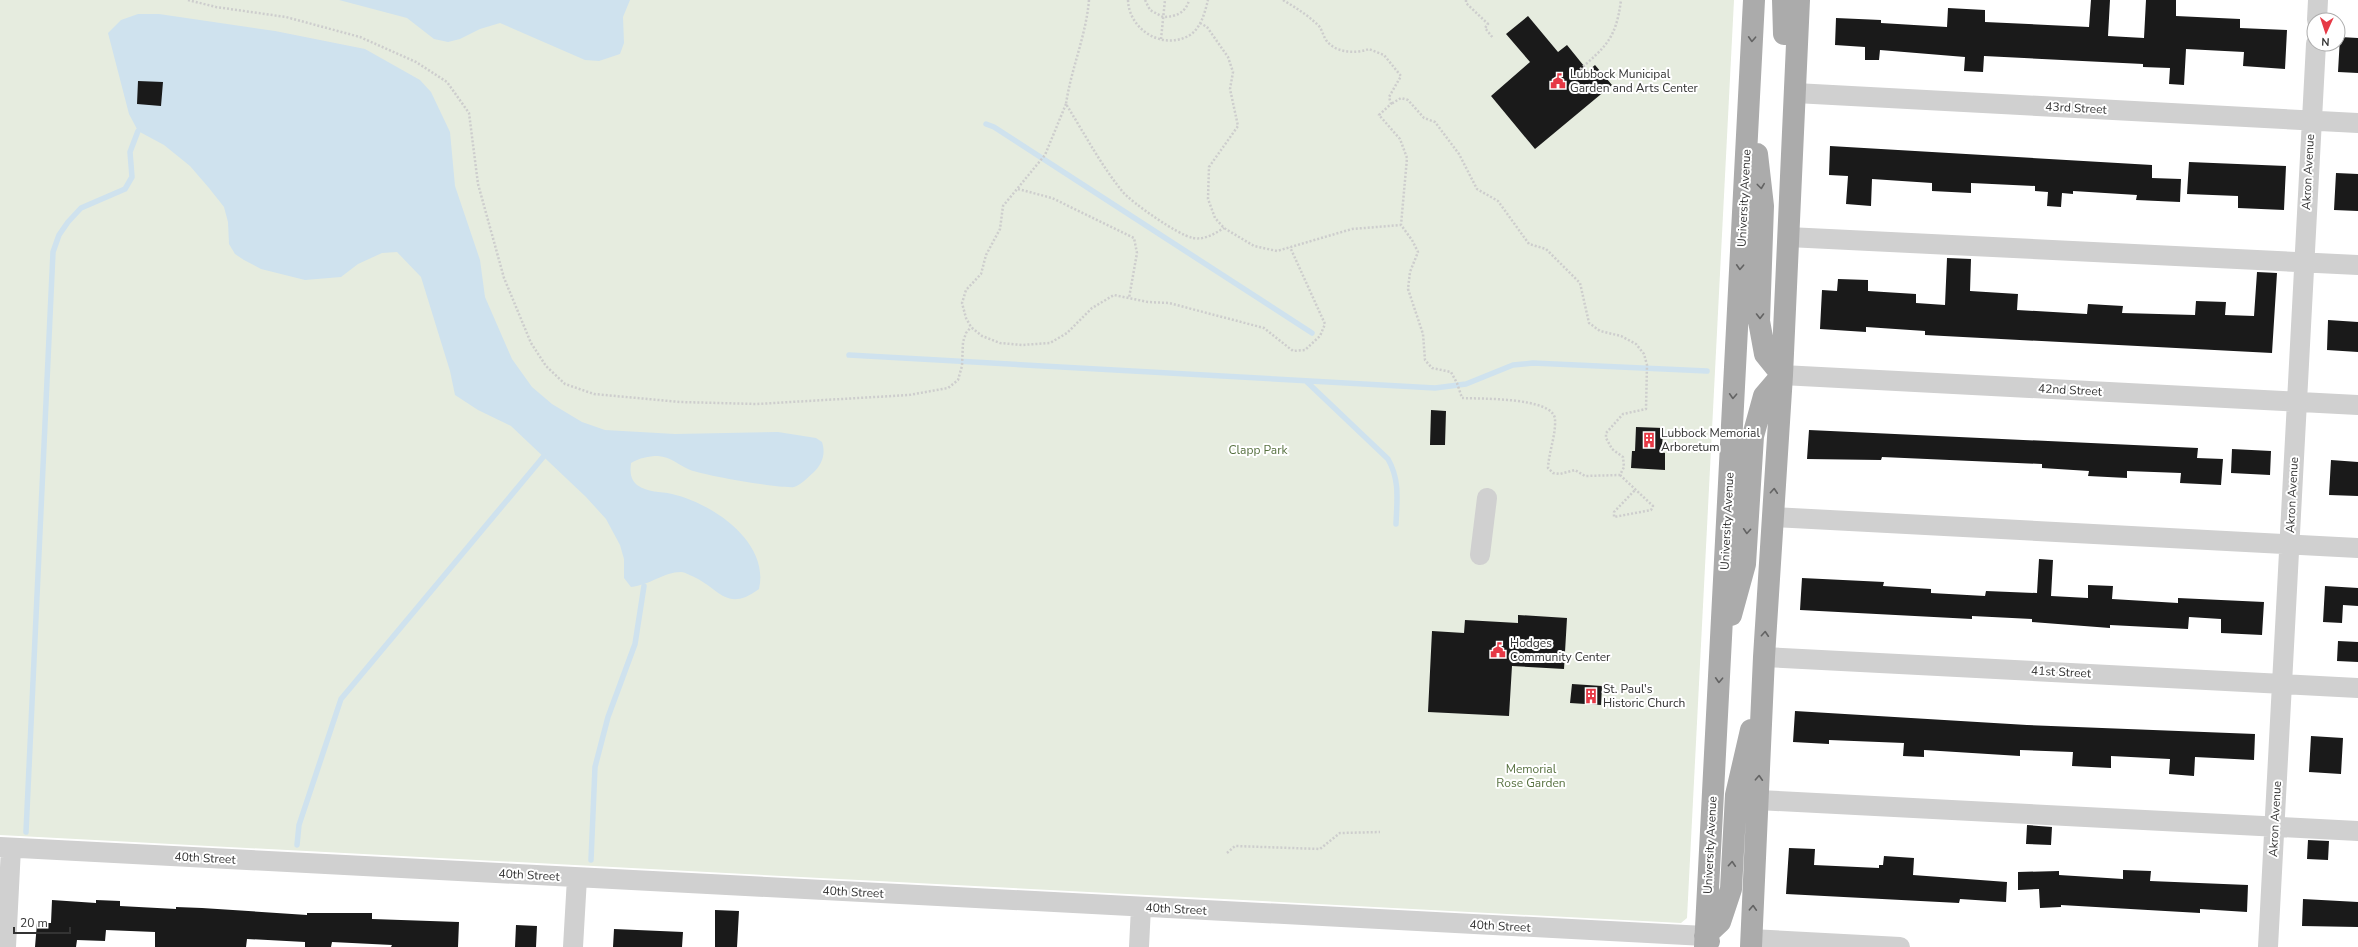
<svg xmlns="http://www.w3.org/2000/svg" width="2358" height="947" viewBox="0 0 2358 947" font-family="'Nunito Sans',sans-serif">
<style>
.green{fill:#e6ecdf}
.water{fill:#cfe2ee}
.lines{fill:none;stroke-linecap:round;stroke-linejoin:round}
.stream{stroke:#cfe2ee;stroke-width:5.5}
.building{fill:#1a1a1a}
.path{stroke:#cdcdcd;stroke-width:2.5;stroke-dasharray:2 2;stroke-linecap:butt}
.minor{stroke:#d0d0d0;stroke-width:20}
.major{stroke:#ababab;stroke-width:22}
.oneway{stroke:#636363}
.labels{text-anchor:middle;stroke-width:4;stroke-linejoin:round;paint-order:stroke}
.poi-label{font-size:12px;fill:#333;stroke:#fff;text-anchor:start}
.street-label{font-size:12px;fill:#333;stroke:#fff}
.park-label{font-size:12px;fill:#56703f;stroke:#fff}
</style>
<rect width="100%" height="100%" fill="#fff"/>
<path class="green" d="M0,0h1734l-47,918 -6,5 -1681,-88z"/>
<path class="water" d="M339,0h291l-7,17 1,26 -4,11 -21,7 -14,-1 -85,-37 -20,6 -20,10 -12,3 -14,-3 -27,-21z
M138,14h21l116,17 90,18 55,31 11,12 19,40 5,54 25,74 5,37 27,62 20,28 20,17 30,18 23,8 70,4 103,-2 38,6 6,4c4,12 0,22 -8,30 -6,5 -13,13 -20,15 -11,2 -95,-12 -106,-18 -11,-5 -17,-12 -30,-13 -10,0 -18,2 -27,7 -1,8 -1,16 6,22 11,8 23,6 35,9 40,9 98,48 87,95 -33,24 -38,0 -67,-13 -3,-1 -7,-4 -11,-4 -17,0 -31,13 -50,15l-7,-9v-19l-4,-14 -14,-26 -20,-22 -75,-71 -33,-16 -23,-15 -5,-24 -29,-94 -24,-25 -15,1 -24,11 -17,13 -36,3 -44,-11 -17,-9 -9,-6 -6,-10 -1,-22 -4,-15 -15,-19 -19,-22 -26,-21 -26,-14 -9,-17 -21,-81 13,-13z"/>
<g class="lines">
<path class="stream" d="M986,124l8,3 318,206
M849,355l586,33 31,-4 47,-19 20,-2 174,8
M1306,381l82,78c12,21 9,41 8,65
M26,832l27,-580 6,-17 9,-13 13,-14 44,-19 7,-12 -2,-25 8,-21
M297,845l2,-20 42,-126 203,-243
M591,860l4,-93 13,-50 27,-73 9,-58"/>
</g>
<path class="building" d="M2091,0h19l-2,36 36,2 2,-38h30v16l64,3v9l47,2 -2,39 -42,-3 1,-14 -58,-3 -2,36 -15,-1 1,-16 -27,-1v-3l-159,-8 -1,16 -19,-1 1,-14 -85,-7 -1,10h-14v-13l-30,-2 1,-27 45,2v3l66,4 1,-19 37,2v12l104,5z
M1528,16l30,36 9,-7 21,26 7,-6 17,20 -77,64 -44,-53 39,-34 -24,-28z
M2340,37l18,1v35l-20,-1z
M138,81l25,1 -2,24 -24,-2z
M1830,146l322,19v13l29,1 -1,23 -44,-2 1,-5 -64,-4v3l-11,-1 -1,14 -14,-1 1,-14 -13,-1v-5l-64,-3v10l-39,-2v-8l-60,-4 -1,27 -25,-2 2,-28 -19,-1z
M2189,162l97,4 -2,44 -46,-2v-12l-51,-2z
M2336,173l22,1v37l-24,-1z
M1947,258l24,1 -1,32 48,3 -1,16 70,4 1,-10 35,2 -1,7 73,2 1,-14 30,1 -1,13 29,1 3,-44 20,1 -5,80 -347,-18v-4l-59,-4v5l-46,-3 2,-39 15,1 1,-12 30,1v11l48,3v9l29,2z
M2328,320l30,2v30l-31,-2z
M1431,410l15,1 -1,34h-15z
M1636,427l27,1 -1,24 3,1v17l-34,-2 1,-17h3z
M1809,430l389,18 -1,10 26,1 -2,26 -41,-2 1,-10 -54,-2v7l-39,-2 1,-5 -47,-3v-4l-160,-7 -1,3 -74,-1z
M2232,449l39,2 -1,24 -39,-2z
M2331,460l27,2v34l-29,-1z
M2039,559l14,1 -2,36 37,2v-13l25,1 -1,13 66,4v-5l86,4 -2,33 -41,-2v-14l-32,-2 -1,12 -78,-4v3l-78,-6v-3l-60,-3v3l-172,-9 2,-32 82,4 -1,4 48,3v4l54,3 1,-5 51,2z
M2325,586l33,2v18l-15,-1 -1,18 -19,-1z
M1518,615l49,3 -3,51 -52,-3 -3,50 -81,-4 4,-81 32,2 1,-13 53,3z
M2338,641l20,1v20l-21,-1z
M1572,684l30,2 -1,19 -31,-2z
M1795,711l232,14 228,9 -1,26 -59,-3 -1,19 -25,-2 1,-15 -59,-3v12l-39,-2 1,-14 -53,-2v6l-96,-6v7l-21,-1 1,-13 -75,-3v4l-36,-2z
M2311,736l32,2 -2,36 -32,-2z
M2027,825l25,2 -1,18 -25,-1z
M2308,840l21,1 -1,19 -21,-1z
M1789,848l26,1 -1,16 65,3v-3h4l1,-9 30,2 -1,17 94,7 -1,20 -46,-3 -1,4 -173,-9z
M2123,870l28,1 -1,10 98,4 -1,27 -47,-3v4l-139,-8v2l-21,1 -1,-19 -21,1v-18l41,-1v4l64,4z
M2303,899l55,3v25l-56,-1z
M52,900l44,3v-3l24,1v5l56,3v-2l26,1 105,7v-2h65v6l87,3 -1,25h-67l1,-2 -60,-3 -1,5h-26v-5l-58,-3 -1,8h-91v-15l-49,-2 -1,11 -28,-1 -1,7h-41l2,-24h14z
M715,910l24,1 -2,36h-22z
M516,925l21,1 -1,21h-21z
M614,929l69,3 -1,15h-69z"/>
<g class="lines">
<path class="path" d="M188,0l28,7 70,10 74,20 56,25 31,20 22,31 9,71 26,94 27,65 15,23 19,18 29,10 86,8 77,2 152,-9 39,-7 10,-8 4,-14 1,-24 3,-9 5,-6
M1089,0c-3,36 -18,69 -23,104 18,29 35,61 56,87 10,12 56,44 71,47 12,2 21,-4 31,-10
M1128,0c1,30 35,51 62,35 11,-7 15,-23 18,-35
M1145,0l5,10 13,7c12,0 23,-4 26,-17
M1283,0c13,8 25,15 36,26 3,4 4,9 7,14 9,13 29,14 43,9l15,6 17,21 -12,21 2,7 -12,11 21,24 7,19 -6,67 11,15 6,12 -8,20 -2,17 15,45 2,26 7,8 19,4 6,11 5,15c18,1 91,-1 93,21 1,16 -6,32 -7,49l5,5 7,1 15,-4 10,6 35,-1 4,-8 -1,-10 -11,-8 -6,-11v-5l17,-19 23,-5 1,-44 -3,-11 -8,-10 -15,-8 -21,-5 -11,-8 -9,-40 -34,-34 -17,-5 -31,-43 -21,-12 -18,-35 -24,-32 -11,-4 -16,-18 -7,-2 -10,6
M1466,0v3l22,21 -3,4 8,10
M1200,23l7,4 21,30 5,15 -3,17 8,37 -29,41 -1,32 7,19 9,10 30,18 23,5 75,-22 49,-4
M1161,39l4,-39
M1577,72c28,-25 39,-32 44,-72
M1066,104l-21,51 -42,51 -3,23 -14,26 -5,19 -15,16 -4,13 4,15 5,9 11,9 18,7 22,2 28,-2 17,-10 25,-25 22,-13 34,7 21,1 95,25 29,23 12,-1 15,-14 5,-12 -35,-77
M1018,189l34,9 82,40 3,15 -8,45
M1620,475l33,31 -2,4 -37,7v-5l21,-22
M1227,853l8,-7 85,3 20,-16 40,-1"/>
<path class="minor" d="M2317,20l1,-20
M1795,93l563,30
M1788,237l570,28
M1782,375l576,30
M1773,517l585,31
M1480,555l7,-57
M1764,657l594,31
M1758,800l600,31
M0,847l1705,89
M1751,939l149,8
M6,947l5,-99
M573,947l4,-69
M1139,947l2,-40
M2268,947l48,-903"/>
<path class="major" d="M1783,0l1,34
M1731,615l14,-51 8,-128 11,-40 18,-21 -17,-21 -6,-33 4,-115 -6,-52
M1709,941l-4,-5 15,-14 11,-33 5,-94 15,-65
M1705,947l49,-947
M1751,947l13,-290 18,-282 17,-375"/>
</g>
<defs><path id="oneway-chevron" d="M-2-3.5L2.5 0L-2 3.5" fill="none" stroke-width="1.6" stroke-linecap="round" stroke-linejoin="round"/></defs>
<g class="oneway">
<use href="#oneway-chevron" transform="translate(1752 39) rotate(93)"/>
<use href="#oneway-chevron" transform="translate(1761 186) rotate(83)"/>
<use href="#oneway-chevron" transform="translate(1740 267) rotate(93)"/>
<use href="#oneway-chevron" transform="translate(1760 316) rotate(90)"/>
<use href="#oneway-chevron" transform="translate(1733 396) rotate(93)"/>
<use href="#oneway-chevron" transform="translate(1774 491) rotate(-86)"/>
<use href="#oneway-chevron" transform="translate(1747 531) rotate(94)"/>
<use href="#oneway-chevron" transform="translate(1765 634) rotate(-86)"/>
<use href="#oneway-chevron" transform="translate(1719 680) rotate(93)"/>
<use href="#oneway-chevron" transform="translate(1759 778) rotate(-87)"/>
<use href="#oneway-chevron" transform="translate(1732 864) rotate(-86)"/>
<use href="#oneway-chevron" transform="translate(1753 908) rotate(-87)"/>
</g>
<defs>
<g id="civic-bare" transform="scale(1.2)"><path d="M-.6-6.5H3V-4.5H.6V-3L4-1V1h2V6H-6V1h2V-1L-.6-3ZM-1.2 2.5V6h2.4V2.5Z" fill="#e63946" stroke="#fff" stroke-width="2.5" paint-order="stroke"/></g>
<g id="building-bare" transform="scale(1.2)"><path d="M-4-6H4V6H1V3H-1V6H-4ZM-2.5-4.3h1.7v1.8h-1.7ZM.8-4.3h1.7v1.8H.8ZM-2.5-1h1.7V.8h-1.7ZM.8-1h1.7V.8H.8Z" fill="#e63946" stroke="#fff" stroke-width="2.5" paint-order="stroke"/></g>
</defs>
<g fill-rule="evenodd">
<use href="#civic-bare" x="1558" y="81"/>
<use href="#building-bare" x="1649" y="440"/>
<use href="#civic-bare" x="1498" y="650"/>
<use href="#building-bare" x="1591" y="696"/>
</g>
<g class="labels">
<g class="poi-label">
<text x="1570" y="78">Lubbock Municipal<tspan x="1570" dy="14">Garden and Arts Center</tspan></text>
<text x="1661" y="437">Lubbock Memorial<tspan x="1661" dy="14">Arboretum</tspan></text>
<text x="1510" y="647">Hodges<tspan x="1510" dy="14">Community Center</tspan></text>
<text x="1603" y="693">St. Paul's<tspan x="1603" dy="14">Historic Church</tspan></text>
</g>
<g class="street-label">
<text transform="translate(2076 108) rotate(3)" y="4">43rd Street</text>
<text transform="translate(2308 172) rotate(-87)" y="4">Akron Avenue</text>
<text transform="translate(1744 198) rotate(-87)" y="4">University Avenue</text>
<text transform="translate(2070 390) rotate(3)" y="4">42nd Street</text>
<text transform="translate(2292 495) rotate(-87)" y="4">Akron Avenue</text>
<text transform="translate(1727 521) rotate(-87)" y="4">University Avenue</text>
<text transform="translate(2061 672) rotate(3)" y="4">41st Street</text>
<text transform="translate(2275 819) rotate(-87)" y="4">Akron Avenue</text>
<text transform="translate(1710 845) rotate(-87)" y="4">University Avenue</text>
<text transform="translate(205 858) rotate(3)" y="4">40th Street</text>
<text transform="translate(529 875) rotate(3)" y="4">40th Street</text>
<text transform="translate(853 892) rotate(3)" y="4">40th Street</text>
<text transform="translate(1176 909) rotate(3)" y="4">40th Street</text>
<text transform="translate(1500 926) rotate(3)" y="4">40th Street</text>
</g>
<g class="park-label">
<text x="1258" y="454">Clapp Park</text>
<text x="1531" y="773">Memorial<tspan x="1531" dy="14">Rose Garden</tspan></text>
</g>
</g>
<g transform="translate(2326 32) rotate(183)"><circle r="19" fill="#ffffff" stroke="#adadad"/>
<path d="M0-3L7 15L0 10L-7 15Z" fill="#e63946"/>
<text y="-6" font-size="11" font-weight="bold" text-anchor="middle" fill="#333333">N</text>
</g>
<path d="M14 927v6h56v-6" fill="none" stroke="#333333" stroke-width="2"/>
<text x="20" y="927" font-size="12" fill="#333333" stroke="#ffffff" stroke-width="3" paint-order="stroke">20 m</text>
</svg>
